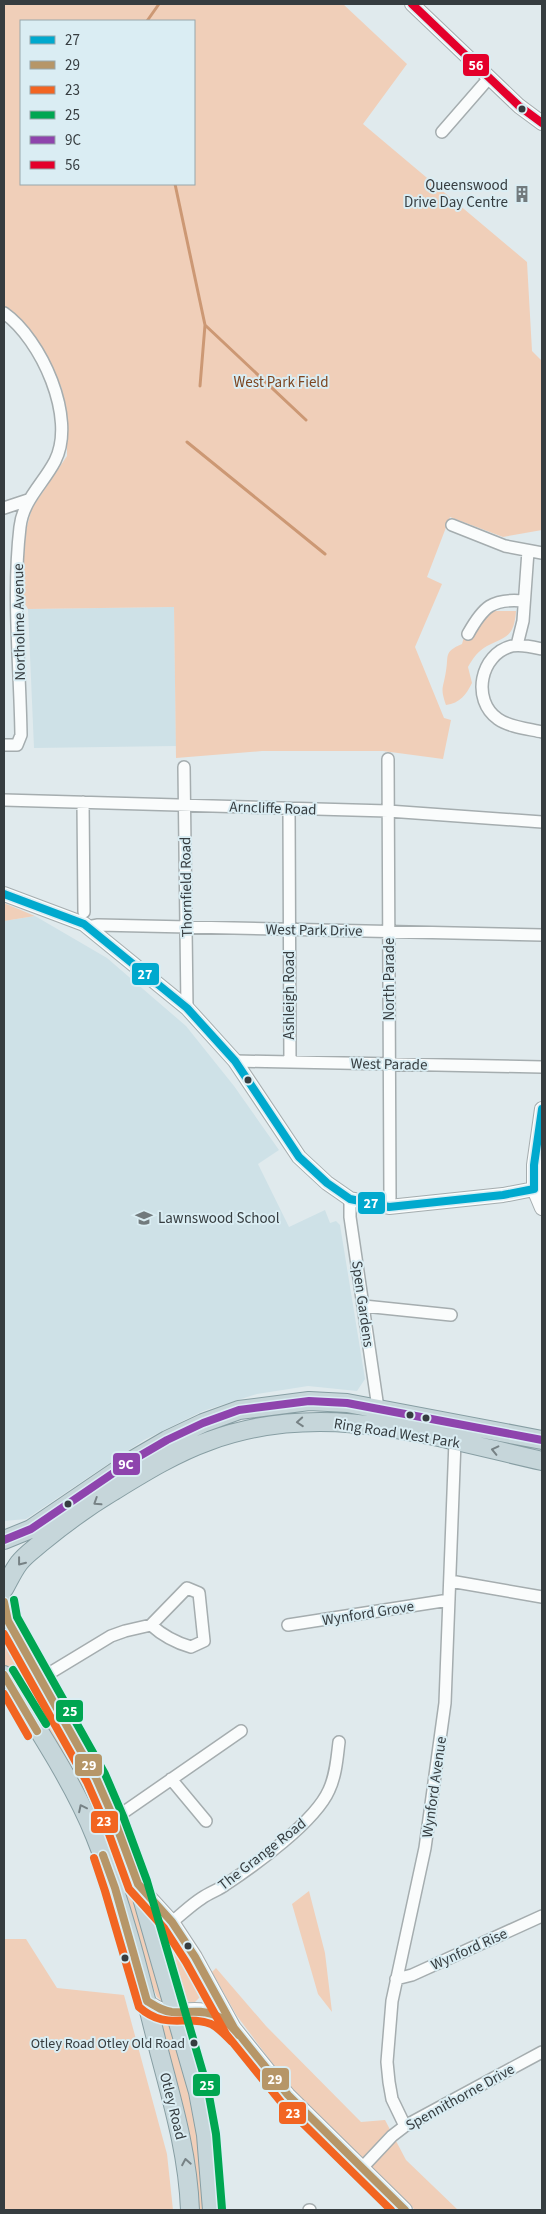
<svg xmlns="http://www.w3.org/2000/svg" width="546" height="2214" viewBox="0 0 546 2214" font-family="'Source Sans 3',sans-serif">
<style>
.built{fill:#cee1e7}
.green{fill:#f0cfb9;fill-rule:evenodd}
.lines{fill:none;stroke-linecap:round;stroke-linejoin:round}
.stream{stroke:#cc9874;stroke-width:3}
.minor-casing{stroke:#a5adaf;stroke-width:14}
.tertiary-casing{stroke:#a5adaf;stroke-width:16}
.trunk-casing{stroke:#879ea3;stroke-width:20}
.minor{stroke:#fafcfc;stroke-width:11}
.tertiary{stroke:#fafcfc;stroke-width:14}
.trunk{stroke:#c6d6da;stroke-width:18}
.bus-1-casing{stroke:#daedf3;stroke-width:11}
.bus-2-casing{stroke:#daedf3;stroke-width:11}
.bus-3-casing{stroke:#daedf3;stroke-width:11}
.bus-4-casing{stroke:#daedf3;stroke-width:11}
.bus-5-casing{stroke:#daedf3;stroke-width:11}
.bus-6-casing{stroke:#daedf3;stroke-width:11}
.bus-1{stroke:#00a9ce;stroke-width:8}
.bus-2{stroke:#b69668;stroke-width:8}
.bus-3{stroke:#f26522;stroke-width:8}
.bus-4{stroke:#00a651;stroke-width:8}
.bus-5{stroke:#8e44ad;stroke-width:8}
.bus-6{stroke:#e4002b;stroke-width:8}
.oneway{stroke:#778285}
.bus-dot{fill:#363d40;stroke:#daedf3;stroke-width:2}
.labels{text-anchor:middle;stroke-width:4;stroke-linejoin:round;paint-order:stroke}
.bus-label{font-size:14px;fill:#363d40;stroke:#daedf3;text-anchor:end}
.poi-label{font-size:15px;fill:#363d40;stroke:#daedf3;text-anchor:end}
.park-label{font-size:15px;fill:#7d4621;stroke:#daedf3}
.street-label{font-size:15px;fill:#363d40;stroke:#daedf3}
.line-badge{stroke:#daedf3;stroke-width:2}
.badge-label{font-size:14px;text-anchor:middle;font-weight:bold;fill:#fff}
</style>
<rect width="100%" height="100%" fill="#e0eaed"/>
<path class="built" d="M174,607l2,139 -142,2 -6,-139z
M35,916l72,42 79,68 48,60 45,64 -21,14 31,63 36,-17 5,13 6,-2 4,4 25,154 -8,12 -49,-5 -51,8 -54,17 -59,29 -118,79 -22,2v-600z"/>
<path class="green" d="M4,4h339l64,60 -44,60 164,138 5,89 10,10v169l-39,7 -53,-20 -23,60 15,7 -27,63 29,71 7,2 -8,39 -60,-8h-121l-86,7 -2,-151 -146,2 -9,-15 5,-57 8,-29 35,-52v-13l-5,-54 -13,-29 -15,-21 -30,-30zM21,21h173v163h-173z
M495,611h21c-2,26 -9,25 -29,35 -9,5 -14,12 -19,21l4,16c-6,12 -12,20 -26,22 -6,-18 -3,-15 0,-34 3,-15 -3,-19 16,-27l2,-7 6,2 15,-23z
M4,903l31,13 -31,5z
M4,1627l96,172 17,41 47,163 -7,-6 -3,-7 -38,-116 -88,-171 -24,-37z
M309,1891l16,62 7,59 -14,-18 -26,-90z
M4,1939h22l31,49 67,7 43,159 6,56h-169z
M173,1942h5l25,42 -1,11 -7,7h-6l-3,-3 -16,-49v-5z
M216,1968l50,58 95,96 24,-2 21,40 52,50h-43l-121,-118 -57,-76 -25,-44z
M155,2015l17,2 21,78 15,115h-13z"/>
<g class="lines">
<path class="stream" d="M147,21l12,-17
M175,184l30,141 101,95
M200,386l5,-61
M187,442l138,112"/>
<g class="minor-casing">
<path id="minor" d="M442,132l47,-54
M4,313c37,26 73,105 51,148 -12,23 -32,39 -35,66 -8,68 0,139 1,208l-4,10h-13
M4,508l24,-8
M452,525l53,21 37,7
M468,634c15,-27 24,-36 56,-33
M517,645l6,-24 5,-70
M542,649c-9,-2 -21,-5 -30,-3 -32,8 -41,54 -14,73 11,8 31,10 44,13
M388,759l2,439
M184,767l3,241
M4,800l384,11 154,11
M83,802l1,110
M289,808l1,254
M87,927l11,-2 444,10
M235,1061l307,6
M350,1199v18l28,191
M364,1306l87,9
M450,1581l92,16
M288,1625l161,-25
M40,1679l71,-43 14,-5 26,-6c11,10 26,18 40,22l13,-6 -5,-48 -12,-5 -36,37
M171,1779l35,42
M114,1819l127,-88
M172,1922c10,-8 19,-17 30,-24 7,-5 16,-8 23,-13 30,-20 90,-63 104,-95 7,-15 8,-32 10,-48
M396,1979l16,-4 130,-59
M405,2126l-13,-27 -3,-17 -2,-20 5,-61 33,-153 20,-145 10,-262
M361,2169l31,-33 13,-10 137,-74
M309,2210h1"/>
</g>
<g class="tertiary-casing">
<path id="tertiary" d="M412,4l107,102 23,17
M4,894l80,30 103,84 48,53 64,96 28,26 23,16 39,8 114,-12 31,-6
M542,1109l-8,56v24l8,19
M140,1887l32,35 23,35 39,71 54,67 117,115
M147,2001c24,20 34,5 58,10 9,1 17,7 24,13"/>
</g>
<g class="trunk-casing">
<path id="trunk" d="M4,1540l27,-11 100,-68 36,-21 36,-17 36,-13 70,-9 38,2 195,37
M4,1589c5,-9 9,-18 15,-26 6,-8 15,-14 23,-21 22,-18 45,-35 70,-50 31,-19 63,-39 97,-51 113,-42 221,-5 333,20
M4,1602l4,19 88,157 18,41 24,65 60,208 8,43 6,75
M4,1675c31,50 70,108 91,161 28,69 46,143 64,215 14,53 29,104 31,159"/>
</g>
<use href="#minor" class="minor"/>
<use href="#tertiary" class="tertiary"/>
<use href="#trunk" class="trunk"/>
<g class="bus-1-casing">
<path id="bus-1" d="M4,894l80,30 103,84 48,53 64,96 28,26 23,16 39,8 114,-12 31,-6
M534,1189v-24l8,-56"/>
</g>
<g class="bus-2-casing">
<path id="bus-2" d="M4,1602l4,19 88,157 18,41 24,65 34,38 23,35 39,71 54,67 117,115
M4,1675l33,56
M103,1855l12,33 32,113c8,5 15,10 25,11 14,1 29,-3 43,3 10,4 17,12 24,20"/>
</g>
<g class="bus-3-casing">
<path id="bus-3" d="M4,1634l83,148 18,41 24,66 35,39 22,34 40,72 55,68 110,108
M4,1694l24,42
M94,1858l11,33 34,116c27,24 46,7 72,17 8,4 14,11 21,18"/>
</g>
<g class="bus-4-casing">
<path id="bus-4" d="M14,1600l3,17 88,157 18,42 24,65 61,209 8,44 6,75
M13,1670l33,54"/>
</g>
<g class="bus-5-casing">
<path id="bus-5" d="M4,1540l27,-11 100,-68 36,-21 36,-17 36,-13 70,-9 38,2 195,37"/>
</g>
<g class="bus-6-casing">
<path id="bus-6" d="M412,4l107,102 23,17"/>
</g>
<use href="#bus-1" class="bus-1"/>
<use href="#bus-2" class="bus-2"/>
<use href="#bus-3" class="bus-3"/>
<use href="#bus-4" class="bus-4"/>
<use href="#bus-5" class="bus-5"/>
<use href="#bus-6" class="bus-6"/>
</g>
<defs><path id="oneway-chevron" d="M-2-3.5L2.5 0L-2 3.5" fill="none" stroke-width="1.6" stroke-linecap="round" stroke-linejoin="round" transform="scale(1.25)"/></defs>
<g class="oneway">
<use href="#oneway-chevron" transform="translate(300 1422) rotate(176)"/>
<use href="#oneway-chevron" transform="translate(495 1450) rotate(-167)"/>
<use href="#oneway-chevron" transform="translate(97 1502) rotate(147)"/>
<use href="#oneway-chevron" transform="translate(21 1562) rotate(128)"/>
<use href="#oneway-chevron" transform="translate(82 1808) rotate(-116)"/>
<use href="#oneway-chevron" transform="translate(186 2162) rotate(-100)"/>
</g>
<defs>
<g id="building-bare" transform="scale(1.35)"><path d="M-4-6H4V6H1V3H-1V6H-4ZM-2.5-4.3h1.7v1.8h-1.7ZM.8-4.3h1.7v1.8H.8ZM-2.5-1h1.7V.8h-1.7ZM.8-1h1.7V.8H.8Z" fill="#727a7d" stroke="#daedf3" stroke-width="2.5" paint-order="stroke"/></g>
<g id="school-bare" transform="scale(1.35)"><path d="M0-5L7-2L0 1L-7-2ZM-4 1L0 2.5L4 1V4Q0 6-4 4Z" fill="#727a7d" stroke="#daedf3" stroke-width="2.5" paint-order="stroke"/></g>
</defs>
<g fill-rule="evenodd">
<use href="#building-bare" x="522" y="194"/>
<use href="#school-bare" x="144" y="1218"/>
</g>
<g class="bus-dot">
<circle cx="522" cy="109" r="4.5"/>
<circle cx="248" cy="1080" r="4.5"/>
<circle cx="410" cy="1415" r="4.5"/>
<circle cx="426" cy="1418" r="4.5"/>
<circle cx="68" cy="1504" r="4.5"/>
<circle cx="188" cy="1946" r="4.5"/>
<circle cx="125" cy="1958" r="4.5"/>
<circle cx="194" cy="2043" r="4.5"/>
</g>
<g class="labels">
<g class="bus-label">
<text x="185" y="2048">Otley Road Otley Old Road</text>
</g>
<g class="poi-label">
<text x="508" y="190">Queenswood<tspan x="508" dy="17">Drive Day Centre</tspan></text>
<text x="158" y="1223" text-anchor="start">Lawnswood School</text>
</g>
<g class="park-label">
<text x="281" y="387">West Park Field</text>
</g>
<g class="street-label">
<text transform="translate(19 622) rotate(-91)" y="5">Northolme Avenue</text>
<text transform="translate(273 808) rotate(2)" y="5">Arncliffe Road</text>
<text transform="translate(186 887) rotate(-91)" y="5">Thornfield Road</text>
<text transform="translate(314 930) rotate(1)" y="5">West Park Drive</text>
<text transform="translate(389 979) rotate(-90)" y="5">North Parade</text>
<text transform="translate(289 995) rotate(-90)" y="5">Ashleigh Road</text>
<text transform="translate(389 1064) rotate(1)" y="5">West Parade</text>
<text transform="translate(363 1304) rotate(82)" y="5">Spen Gardens</text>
<text transform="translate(397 1433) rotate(9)" y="5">Ring Road West Park</text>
<text transform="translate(368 1613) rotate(-9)" y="5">Wynford Grove</text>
<text transform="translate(434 1787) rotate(-82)" y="5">Wynford Avenue</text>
<text transform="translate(262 1854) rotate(-38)" y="5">The Grange Road</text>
<text transform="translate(469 1949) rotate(-24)" y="5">Wynford Rise</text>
<text transform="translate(460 2097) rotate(-29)" y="5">Spennithorne Drive</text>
<text transform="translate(173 2106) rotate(76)" y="5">Otley Road</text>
</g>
</g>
<g class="line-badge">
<rect x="462" y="53" width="28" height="24" rx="5" fill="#e4002b"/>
<rect x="131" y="962" width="29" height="24" rx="5" fill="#00a9ce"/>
<rect x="357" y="1191" width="29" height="24" rx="5" fill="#00a9ce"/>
<rect x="112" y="1452" width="29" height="24" rx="5" fill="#8e44ad"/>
<rect x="55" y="1699" width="29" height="24" rx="5" fill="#00a651"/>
<rect x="74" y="1753" width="29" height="24" rx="5" fill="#b69668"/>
<rect x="90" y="1810" width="29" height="24" rx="5" fill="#f26522"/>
<rect x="261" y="2067" width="29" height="24" rx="5" fill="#b69668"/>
<rect x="192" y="2073" width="29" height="24" rx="5" fill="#00a651"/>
<rect x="278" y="2101" width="29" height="24" rx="5" fill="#f26522"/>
</g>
<g class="badge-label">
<text x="476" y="70">56</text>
<text x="145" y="979">27</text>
<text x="371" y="1208">27</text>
<text x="126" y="1469">9C</text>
<text x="70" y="1716">25</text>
<text x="89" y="1770">29</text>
<text x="104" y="1826">23</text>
<text x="275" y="2084">29</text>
<text x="207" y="2090">25</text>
<text x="293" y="2118">23</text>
</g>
<rect width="546" height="2214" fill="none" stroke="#363d40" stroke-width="10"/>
<rect x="20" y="20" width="175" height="165" fill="#daedf3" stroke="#98a7ab"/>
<rect x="30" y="36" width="25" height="8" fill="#00a9ce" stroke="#98a7ab"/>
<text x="65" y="45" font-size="15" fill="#363d40">27</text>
<rect x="30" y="61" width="25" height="8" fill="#b69668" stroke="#98a7ab"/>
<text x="65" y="70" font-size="15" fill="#363d40">29</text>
<rect x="30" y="86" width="25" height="8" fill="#f26522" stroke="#98a7ab"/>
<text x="65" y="95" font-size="15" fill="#363d40">23</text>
<rect x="30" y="111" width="25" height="8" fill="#00a651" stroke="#98a7ab"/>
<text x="65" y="120" font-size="15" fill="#363d40">25</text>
<rect x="30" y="136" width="25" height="8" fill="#8e44ad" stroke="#98a7ab"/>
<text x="65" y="145" font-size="15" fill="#363d40">9C</text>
<rect x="30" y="161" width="25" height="8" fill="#e4002b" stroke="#98a7ab"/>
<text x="65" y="170" font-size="15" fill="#363d40">56</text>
</svg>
